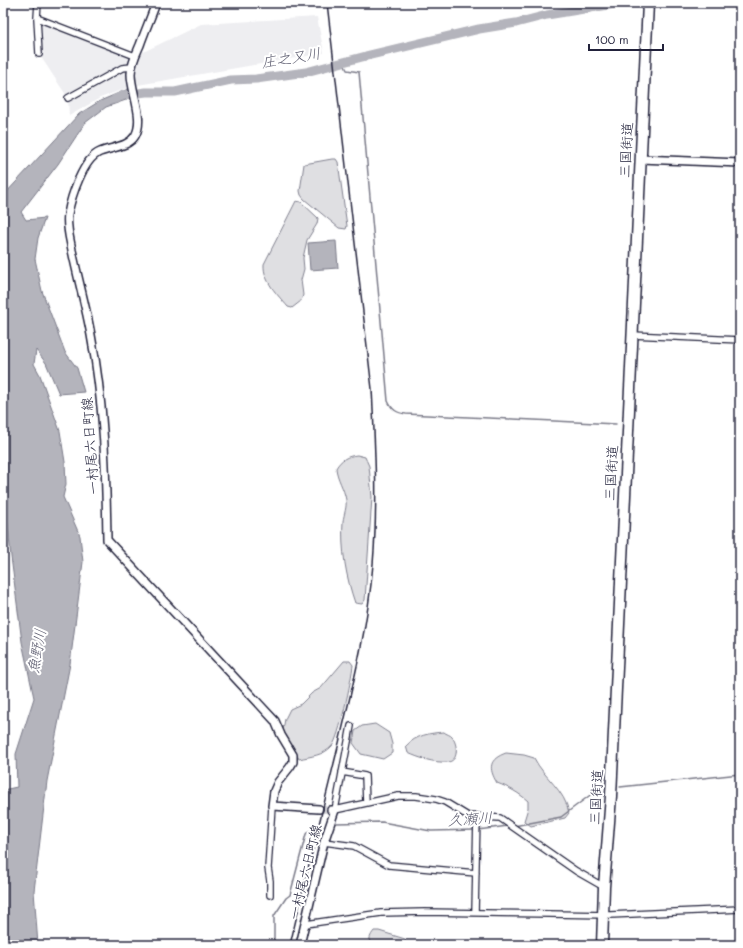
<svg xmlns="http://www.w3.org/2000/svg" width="743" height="948" viewBox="0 0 743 948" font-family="Mali,'Klee One',sans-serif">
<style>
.built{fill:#eeeef1}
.green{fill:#dfdfe2;stroke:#80808e}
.water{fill:#b4b4bc;stroke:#7a7a88}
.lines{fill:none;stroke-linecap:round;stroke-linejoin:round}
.stream{stroke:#7a7a88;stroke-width:1.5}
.river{stroke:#b4b4bc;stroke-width:9}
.secondary-tunnel{stroke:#d3d3d8;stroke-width:7;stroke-dasharray:7 3.5;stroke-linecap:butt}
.street-casing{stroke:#22223b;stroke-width:8}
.secondary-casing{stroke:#22223b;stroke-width:10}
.highway-casing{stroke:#22223b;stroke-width:13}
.street{stroke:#fff;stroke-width:5.5}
.secondary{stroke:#fff;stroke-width:7}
.highway{stroke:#fff;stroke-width:10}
.rail{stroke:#22223b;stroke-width:1.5}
.labels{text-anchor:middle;stroke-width:4;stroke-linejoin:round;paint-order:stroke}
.street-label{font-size:14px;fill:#22223b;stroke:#fff}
.water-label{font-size:15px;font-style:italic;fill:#5c5c6f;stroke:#fff}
</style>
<rect width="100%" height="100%" fill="#fff"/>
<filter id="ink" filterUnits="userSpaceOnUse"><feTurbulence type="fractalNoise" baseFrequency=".025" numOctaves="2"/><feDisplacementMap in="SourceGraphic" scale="8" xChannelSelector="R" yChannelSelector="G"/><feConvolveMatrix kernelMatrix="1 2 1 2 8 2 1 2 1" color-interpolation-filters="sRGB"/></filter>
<g filter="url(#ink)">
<path class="built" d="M317,17l7,36 -192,33 -32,12 -31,18 -1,-18 -29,-44 -2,-36 98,38 66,-32z"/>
<path class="green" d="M332,159h4l2,3 9,64 -1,3 -7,-1 -35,-29 -3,-4 -1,-4 4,-27z
M296,201l5,1 17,16 -1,6 -10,16 -4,18 1,11 -3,11 2,15 -2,6 -9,7 -4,-1c-11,-13 -25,-26 -24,-43z
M357,455l8,2 4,9 3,31 -7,103 -3,4 -7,-1c-9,-26 -14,-54 -12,-82 1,-7 4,-14 3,-21 -2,-12 -9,-21 -10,-32 5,-9 12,-12 21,-13z
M344,661h6l3,4c-1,12 -14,74 -21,81 -9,10 -21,10 -33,13l-16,-29 2,-11 5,-10 11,-5 11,-11 9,-5z
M375,724l14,9 3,11v9l-9,6 -22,-5 -8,-11 2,-12 7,-5z
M444,732c2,2 7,3 8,5 6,7 7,25 -5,25 -13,1 -28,-4 -39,-9l-2,-7c10,-11 24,-13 38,-14z
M506,753l18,2 10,3c10,20 31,32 35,55l-4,5 -34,8 -7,-5 4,-13v-7c-9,-8 -20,-14 -31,-18 -9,-15 -8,-24 9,-30z
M374,931h5l26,8 1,6h-36c-1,-6 0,-9 4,-14z"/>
<path class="water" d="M128,89l-2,11 -20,7 -21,16 -27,41 -37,48 5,8 19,-2 -7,20 -3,21 7,32 23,61 12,16 7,24 -25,2 -13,-31 -10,-13 -2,14 6,11 20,56 5,31 1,22 -3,13 17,39 3,26 -13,102 -23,117 -13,110 4,54h-35v-155l14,-3 -1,-33 18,-56 -12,-56 -11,-85 -8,-80v-283l1,1 75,-81 21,-13z
M336,241l2,27 -28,2 -2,-27z"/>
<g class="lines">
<path class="stream" d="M343,62l4,8 12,2 29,329c4,9 9,12 18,13l210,10
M620,787l120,-13
M336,823l46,-1 49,9 44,-1
M514,826l47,-9 36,-27
M478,830l30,-4
M274,945v-29l12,-18 4,-3 16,-61 3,-3"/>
<path class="river" d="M115,99l9,-4 22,-3h29l56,-12 25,-1 50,-7 60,-16 113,-27 37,-6 31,-8 74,-12"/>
<path class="secondary-tunnel" d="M319,809l12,1"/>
<g class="street-casing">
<path id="street" d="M38,3l-1,15 2,36
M37,18l98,38
M68,98l54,-30 10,-1
M632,335l108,5
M351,726l-16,84 63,-14h18l20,3 9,3 23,14 32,2 76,53 28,16
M342,772l23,4 1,27
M324,842l30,4 35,19 87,8
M270,895v-14l-2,-13 4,-62
M475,913l2,-97
M306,924l75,-11 44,-1 185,3 130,-6"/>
</g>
<g class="secondary-casing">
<path id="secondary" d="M156,3c-5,14 -11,28 -16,42 -4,9 -9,19 -9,29 0,18 14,45 4,62 -7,11 -23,11 -35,16 -17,7 -29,45 -32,62 -2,12 2,25 4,36 6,29 14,57 19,85 13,68 15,136 16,205l168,181 6,14 12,20v7l-3,5 -12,15 -4,9 -2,15 47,3
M640,159l100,4
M300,945l24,-103 11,-32h-4"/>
</g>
<g class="highway-casing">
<path id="highway" d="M602,945l2,-58 7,-91 37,-793"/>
</g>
<use href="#street" class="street"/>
<use href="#secondary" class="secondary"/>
<use href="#highway" class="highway"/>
<path class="rail" d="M290,945c15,-65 31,-129 47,-194 15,-62 31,-124 36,-187 5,-59 2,-117 -1,-175l-45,-386"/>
</g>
</g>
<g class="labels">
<g class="street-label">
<text transform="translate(626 150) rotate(-87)" y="5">三国街道</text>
<text transform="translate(90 446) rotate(-94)" y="5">一村尾六日町線</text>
<text transform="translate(611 473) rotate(-87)" y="5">三国街道</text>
<text transform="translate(596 797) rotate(-87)" y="5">三国街道</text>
<text transform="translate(305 872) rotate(-76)" y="5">一村尾六日町線</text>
</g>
<g class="water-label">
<text transform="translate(291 58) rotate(-9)" y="5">庄之又川</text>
<text transform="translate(37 651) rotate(-80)" y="5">魚野川</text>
<text transform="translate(470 819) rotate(-3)" y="5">久瀬川</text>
</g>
</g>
<rect width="743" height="948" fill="none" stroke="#fff" stroke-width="16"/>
<rect x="8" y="8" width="727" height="932" fill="none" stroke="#22223b" stroke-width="1.5" filter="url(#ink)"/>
<path d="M589 44v6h74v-6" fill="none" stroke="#22223b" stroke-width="2"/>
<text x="595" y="44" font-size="12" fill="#22223b" stroke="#ffffff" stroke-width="3" paint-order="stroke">100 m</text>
</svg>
